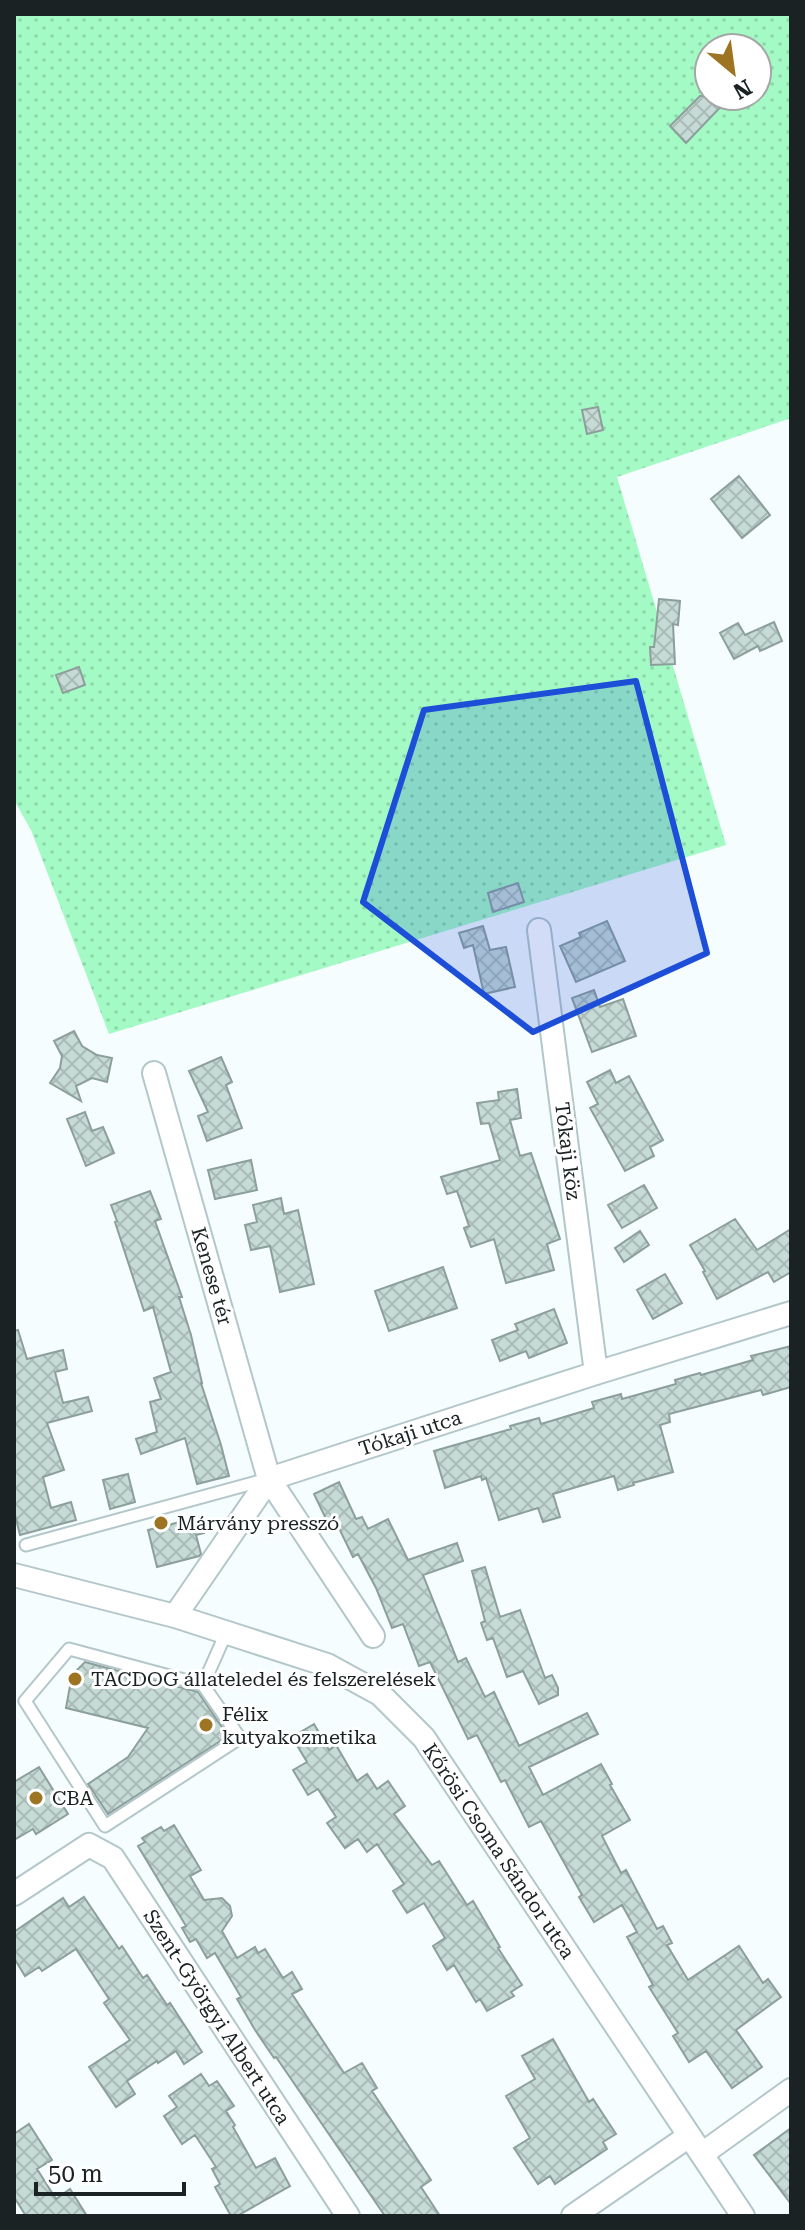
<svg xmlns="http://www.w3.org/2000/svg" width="805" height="2230" viewBox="0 0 805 2230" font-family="'Roboto Serif',serif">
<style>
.grass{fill:url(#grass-dots);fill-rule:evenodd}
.building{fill:url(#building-cross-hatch);stroke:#8c9f9b;stroke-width:2}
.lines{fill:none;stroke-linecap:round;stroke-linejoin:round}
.service-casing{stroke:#b3c7ca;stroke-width:15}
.minor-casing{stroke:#b3c7ca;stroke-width:26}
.service{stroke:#fff;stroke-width:11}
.minor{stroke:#fff;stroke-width:22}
.marked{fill:#1d4ed8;fill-opacity:0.2;stroke:#1d4ed8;stroke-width:6;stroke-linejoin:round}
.poi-dot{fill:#9d7422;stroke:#fff;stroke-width:3}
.labels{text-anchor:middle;stroke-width:6;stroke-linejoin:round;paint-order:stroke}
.street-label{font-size:20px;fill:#1b2223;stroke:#fff}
.poi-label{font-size:20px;fill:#1b2223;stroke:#fff;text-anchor:start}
</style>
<defs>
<pattern id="grass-dots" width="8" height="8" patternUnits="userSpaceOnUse" patternTransform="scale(2)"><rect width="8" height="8" fill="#a4fac4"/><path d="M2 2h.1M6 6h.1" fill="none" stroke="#8dd6a8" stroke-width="1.8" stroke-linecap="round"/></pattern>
<pattern id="building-cross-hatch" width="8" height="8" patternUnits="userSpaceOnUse" patternTransform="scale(2)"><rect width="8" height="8" fill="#c6dad6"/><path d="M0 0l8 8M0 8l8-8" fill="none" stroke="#aabbb7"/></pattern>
</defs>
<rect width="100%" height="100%" fill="#f5fdfe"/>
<path class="grass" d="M14,14h777v404l-174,59 109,368 -617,189 -78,-204 -17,-30zM709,48h48v48h-48z"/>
<path class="building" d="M700,96h31l-45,47 -16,-17z
M598,407l5,23 -16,4 -5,-24z
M739,476l31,39 -28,23 -31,-39z
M659,599l21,2 -2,24 -5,-1 2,40 -24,1 -1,-18h4z
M774,622l8,19 -22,10 -2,-5 -24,13 -14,-26 18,-10 7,12z
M79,667l6,18 -22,8 -7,-18z
M518,883l6,19 -31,10 -5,-19z
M607,921l18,40 -49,21 -16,-36 21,-9 -2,-4z
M483,926l7,24 16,-3 9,40 -31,7 -11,-49 -9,3 -5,-15z
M594,990l6,17 23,-8 13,37 -44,16 -20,-54z
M74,1031l8,15 15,9 15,3 -5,24 -15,-4 -16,8 5,15 -31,-18 10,-15 2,-12 -8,-15z
M221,1057l11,25 -6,3 16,43 -35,13 -9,-25 10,-4 -19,-41z
M610,1070l6,13 13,-7 34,64 -13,7 4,9 -29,15 -35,-63 8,-4 -11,-22z
M517,1089l4,29 -11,2 10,36 11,-3 29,86 -13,5 7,26 -48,13 -12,-44 -23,8 -7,-19 5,-2 -12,-35 -10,3 -6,-17 59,-17 -11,-37 -8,1 -4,-21 22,-3 -1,-8z
M85,1112l7,19 11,-4 11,26 -28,13 -19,-47z
M251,1160l6,30 -42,9 -7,-29z
M644,1185l13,23 -35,20 -14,-23z
M150,1191l11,28 -6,2 27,76h-3l12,38 11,48h-1l20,62 8,31 -32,8 -12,-46 -44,16 -5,-15 21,-7 -7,-30 11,-3 -7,-21 17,-6 -18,-65 -9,4 -29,-89 2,-1 -6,-16z
M281,1198l3,16 14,-4 16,74 -34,8 -10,-46 -19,4 -6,-25 12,-3 -4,-17z
M735,1219l22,31 34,-21v43l-17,10 -6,-10 -51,27 -14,-27 2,-1 -15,-26z
M640,1231l9,14 -25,17 -9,-14z
M443,1267l14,41 -68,23 -14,-40z
M665,1274l17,29 -29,16 -16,-29z
M554,1309l13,34 -38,15 -3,-7 -26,10 -8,-21 26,-10 -3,-6z
M18,1330l9,29 36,-9 4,19 -12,3 8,31 25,-6 4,14 -45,12 17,47 -21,7 8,31 20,-6 5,18 -56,15 -6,-24v-180z
M791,1346v41l-28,8 -2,-5 -92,24 1,8 -10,3 13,47 -40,11 1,2 -16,5 -4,-14 -61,18 7,23 -17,5 -5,-14 -39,12 -13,-42 -4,2 -1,-4 -36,12 -11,-37 77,-22 -1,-3 29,-8 2,6 53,-16 -2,-6 29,-8 1,5 54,-15 -1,-4 25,-7 1,2 52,-15 -2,-4z
M128,1474l7,28 -25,7 -7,-29z
M339,1482l17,37 6,-2 6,12 20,-10 20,41 49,-17 6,18 -40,14 35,87 8,-4 19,39 9,-5 25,54 68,-33 11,21 -69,33 14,28 58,-31 11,20 -2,1 20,35 -28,16 19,37 5,-3 31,59 6,-3 9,17 -5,2 21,35 51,-34 24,37 5,-4 13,18 -45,33 26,37 -30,21 -26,-37 -17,11 -16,-26 5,-3 -29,-46 4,-2 -26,-48 10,-5 -15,-27 -28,17 -15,-25 3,-2 -41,-74 -12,6 -24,-47 -4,2 -24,-47 -9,4 -38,-77 -11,4 -16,-42 -11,4 -16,-40 -18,-34 -5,3 -19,-39 -7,3 -13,-27z
M200,1517l4,16 -8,2 5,19 -2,2 -42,11 -9,-37z
M485,1567l15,50 20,-7 25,68 7,-3 6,13v7l-19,9 -16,-33 -16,6 -14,-39 -6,2 -6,-17 4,-2 -13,-50z
M85,1662l113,30 30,44 -120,78 -20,-30 40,-27 20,-29 -82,-20 6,-33z
M314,1724l15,26 7,-5 21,36 10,-7 10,15 11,-8 17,25 -11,8 38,51 7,-4 28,44 6,-4 27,46 -2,1 24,37 -11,7 3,4 -27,15 -7,-12 -4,3 -22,-37 -7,5 -14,-24 12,-8 -21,-35 -17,10 -14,-22 11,-7 -27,-40 -10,8 -9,-13 -13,9 -18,-25 9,-6 -18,-28 -10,6 -15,-25 14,-8 -15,-25z
M39,1767l29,47 -32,20 -3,-5 -19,11v-58z
M174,1825l27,45 -11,6 14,24 18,-2 8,8 2,10 -10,15 15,27 18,-11 3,6 7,-4 18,29 9,-6 10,17 -10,5 52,79 18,-10 15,25 -5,3 59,89 -10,7 19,29h-55l-109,-159 -2,1 -19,-28 -18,-31 4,-2 -26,-44 -8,5 -11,-19 -6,3 -8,-14 4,-2 -48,-80 7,-4 -3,-4 19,-11 3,4z
M84,1897l35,52 3,-3 21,32 4,-3 20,30 3,-2 32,49 -18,12 -8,-13 -18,12 -1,-2 -30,20 8,13 -19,13 -27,-40 41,-27 -26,-37 5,-4 -33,-50 -34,22 -3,-4 -14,9 -11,-18v-26l49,-34 6,9z
M553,2039l36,63 4,-3 23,35 -13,8 4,7 -52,35 -5,-8 -12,8 -24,-36 16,-10 -24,-42 29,-17 -13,-23z
M201,2074l8,12 8,-5 17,25 -8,5 9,14 -2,2 23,41 19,-10 15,28 -53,30h-6l-16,-29 5,-3 -8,-15 4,-2 -21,-32 -13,9 -18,-28 13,-9 -8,-11z
M29,2124l23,36 -15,9 19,30 14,-10 17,27h-61l-12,-19v-63z
M791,2128v76l-37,-49z"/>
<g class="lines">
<g class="service-casing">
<path id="service" d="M26,1545l238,-65
M69,1649l134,36 37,53 -135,88 -80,-125z
M203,1685l23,-52"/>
</g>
<g class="minor-casing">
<path id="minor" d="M539,930l57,443
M154,1073l115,406 104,157
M269,1479l327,-106 195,-60
M14,1575l161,41 152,49 53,29 44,44 319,478
M175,1616l94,-137
M14,1894l75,-49 24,13 235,358
M702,2154l89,-64
M573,2216l116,-80"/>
</g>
<use href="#service" class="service"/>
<use href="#minor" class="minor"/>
</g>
<path class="marked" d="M636,681l71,272 -174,79 -170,-130 61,-192z"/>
<g class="poi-dot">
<circle cx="161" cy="1523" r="8"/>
<circle cx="75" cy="1679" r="8"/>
<circle cx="206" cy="1725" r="8"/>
<circle cx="36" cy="1798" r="8"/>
</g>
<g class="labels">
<g class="street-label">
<text transform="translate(568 1151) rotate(83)" y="7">Tókaji köz</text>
<text transform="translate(212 1276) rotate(74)" y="7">Kenese tér</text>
<text transform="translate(410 1433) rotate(-18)" y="7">Tókaji utca</text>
<text transform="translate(499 1851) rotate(56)" y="7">Kőrösi Csoma Sándor utca</text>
<text transform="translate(217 2017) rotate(57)" y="7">Szent-Györgyi Albert utca</text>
</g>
<g class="poi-label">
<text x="177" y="1530">Márvány presszó</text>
<text x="91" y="1686">TACDOG állateledel és felszerelések</text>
<text x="222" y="1721">Félix<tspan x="222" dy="23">kutyakozmetika</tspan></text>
<text x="52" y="1805">CBA</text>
</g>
</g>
<rect width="805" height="2230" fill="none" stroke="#1b2223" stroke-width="32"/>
<g transform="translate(733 72) rotate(151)"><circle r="38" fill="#ffffff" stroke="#a4a7a7" stroke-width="2"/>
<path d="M0-6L14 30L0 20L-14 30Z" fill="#9d7422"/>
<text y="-12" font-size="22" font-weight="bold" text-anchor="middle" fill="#1b2223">N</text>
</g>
<path d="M36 2182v12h148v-12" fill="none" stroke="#1b2223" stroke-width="4"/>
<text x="48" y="2182" font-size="24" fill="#1b2223" stroke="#ffffff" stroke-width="6" paint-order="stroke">50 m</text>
</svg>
